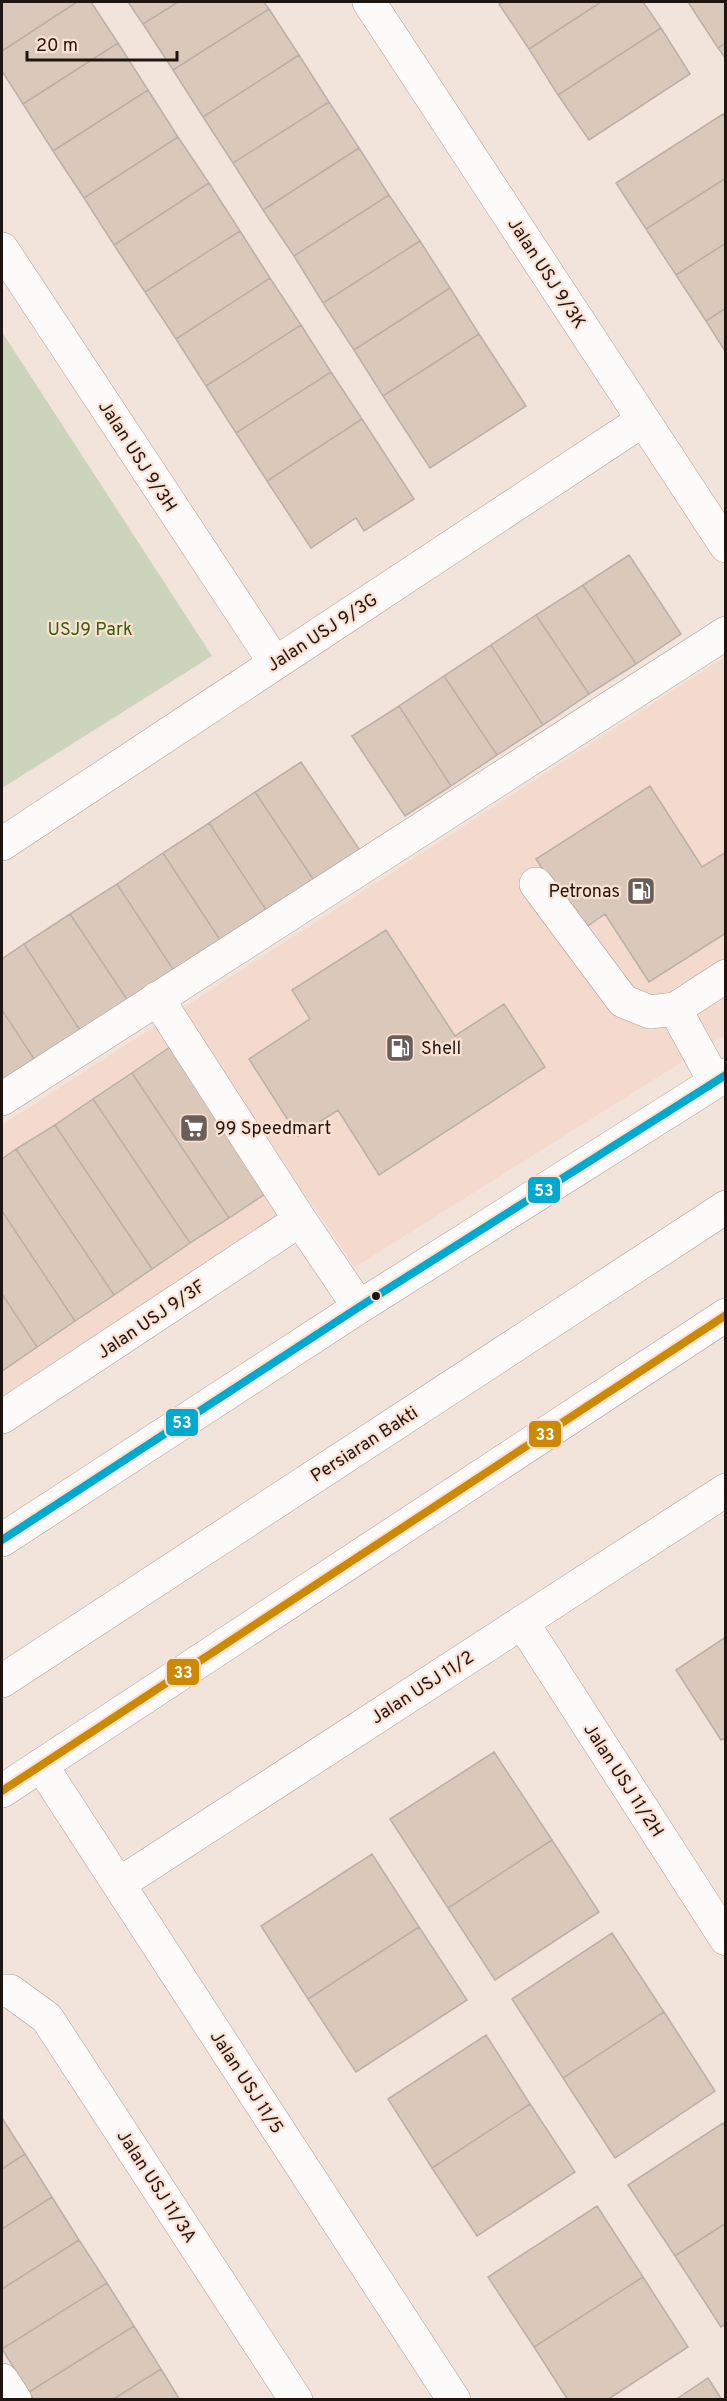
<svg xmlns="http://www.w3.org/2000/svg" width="727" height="2401" viewBox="0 0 727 2401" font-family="Overpass,sans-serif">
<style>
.built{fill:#f4dacc}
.green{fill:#cdd4bc}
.building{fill:#dac9bb;stroke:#baafa8;stroke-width:1.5}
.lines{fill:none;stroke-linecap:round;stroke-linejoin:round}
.minor-casing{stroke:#a99e98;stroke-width:34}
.minor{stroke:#fdfbfa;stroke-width:33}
.bus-1-casing{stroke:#fce0d1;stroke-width:12}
.bus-2-casing{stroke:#fce0d1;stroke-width:12}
.bus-1{stroke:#00a9ce;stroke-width:8}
.bus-2{stroke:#cc8903;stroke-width:8}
.bus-dot{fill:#201611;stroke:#fce0d1;stroke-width:2}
.labels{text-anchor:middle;stroke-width:4.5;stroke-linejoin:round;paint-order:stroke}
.street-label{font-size:18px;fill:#201611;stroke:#fce0d1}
.park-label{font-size:18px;fill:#2f610f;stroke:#fce0d1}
.poi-label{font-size:18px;fill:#201611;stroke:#fce0d1;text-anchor:start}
.line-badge{stroke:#fce0d1;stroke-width:2}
.badge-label{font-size:16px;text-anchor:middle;font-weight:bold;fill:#fff}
</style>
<rect width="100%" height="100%" fill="#f2e3db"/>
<path class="built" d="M725,657v378l-370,232 -48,-70 -305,201v-273z"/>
<path class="green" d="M2,332l210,324 -210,132z"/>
<path class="building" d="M2,2h75l-75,49z
M77,2h14l27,41 -95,61 -21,-33v-20z
M128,2h50l-35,22z
M178,2h86l5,7 -96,61 -30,-46z
M503,2h98l-72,47 -30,-45z
M601,2h42l18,26 -103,67 -29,-46z
M688,2h38v41l-8,5z
M269,9l30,46 -96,62 -30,-47z
M661,28l29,46 -101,66 -31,-45z
M118,43l30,47 -95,61 -30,-47z
M726,43v16l-8,-11z
M299,55l30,47 -96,61 -30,-46z
M148,90l30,47 -94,61 -31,-47z
M329,102l30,46 -96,62 -30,-47z
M723,114l3,5v59l-80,51 -30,-46z
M178,137l31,46 -95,62 -30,-47z
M359,148l30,47 -95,61 -31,-46z
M726,178v65l-50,32 -30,-46z
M209,183l31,48 -95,61 -31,-47z
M389,195l31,46 -97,62 -29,-47z
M240,231l30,47 -94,61 -31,-47z
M420,241l30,47 -96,62 -31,-47z
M726,243v65l-20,13 -30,-46z
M270,278l31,47 -95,61 -30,-47z
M450,288l29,46 -96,62 -29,-46z
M726,308v45l-20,-32z
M301,325l30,47 -95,61 -30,-47z
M479,334l47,72 -96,62 -47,-72z
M331,372l31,47 -95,62 -31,-48z
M362,419l52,80 -50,32 -8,-13 -45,30 -44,-67z
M629,555l52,79 -45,30 -53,-79z
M583,585l53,79 -47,30 -53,-79z
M536,615l53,79 -46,31 -52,-80z
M491,645l52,80 -46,30 -53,-79z
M444,676l53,79 -46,31 -52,-80z
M399,706l52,80 -46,30 -53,-80z
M301,762l60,90 -46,30 -60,-90z
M650,786l52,81 24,-15v81l-77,49 -44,-68 -23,16 -46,-71z
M255,792l60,90 -47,31 -59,-90z
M209,823l59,90 -46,30 -59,-90z
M163,853l59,90 -46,31 -59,-90z
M117,884l59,90 -46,30 -60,-90z
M70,914l60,90 -47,31 -59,-91z
M386,930l69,106 49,-32 41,63 -166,108 -41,-65 -40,26 -49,-77 61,-40 -18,-29z
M24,944l59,91 -45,30 -36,-55v-51z
M2,1010l36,55 -36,24z
M170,1047l98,145 -39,26 -97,-145z
M132,1073l97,145 -39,25 -97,-144z
M93,1099l97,144 -38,26 -97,-144z
M55,1125l97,144 -38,26 -98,-146z
M16,1149l98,146 -39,26 -73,-110v-52z
M2,1211l73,110 -38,26 -35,-53z
M2,1294l35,53 -35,24z
M726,1637v101l-5,2 -45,-70z
M494,1752l58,88 -104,68 -58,-89z
M552,1840l47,72 -104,68 -47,-72z
M372,1854l47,73 -111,72 -47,-73z
M419,1927l48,73 -111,72 -48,-73z
M612,1933l52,79 -101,66 -51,-79z
M664,2012l51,79 -100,67 -52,-80z
M486,2035l44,69 -98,64 -44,-69z
M530,2104l45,68 -98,64 -45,-68z
M2,2118l23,36 -23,15z
M723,2123l3,4v96l-51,33 -47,-71z
M25,2154l27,43 -50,32v-60z
M52,2197l27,43 -77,49v-60z
M597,2206l46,71 -109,70 -46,-70z
M726,2223v101l-5,3 -46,-71z
M79,2240l28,43 -105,66v-60z
M643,2277l45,70 -81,53h-39l-34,-53z
M107,2283l27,43 -105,66 -27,-43z
M134,2326l27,43 -49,31h-78l-5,-8z
M161,2369l19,31h-68z
M708,2378l14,22h-47z"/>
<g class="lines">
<g class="minor-casing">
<path id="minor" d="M369,2l357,544
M2,249l273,414
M2,844l641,-424
M536,884l87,117 27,11 25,-3 51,-33
M157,998l143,222 59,87
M675,1009l40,73
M2,1099l724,-466
M2,1417l298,-197
M2,1540l357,-233 367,-232
M522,1622l204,317
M2,1681l724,-474
M41,1765l413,635
M2,1791l724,-476
M119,1884l607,-394
M2,1991h8l37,27 249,382
M2,2380l13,20"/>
</g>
<use href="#minor" class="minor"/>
<g class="bus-1-casing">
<path id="bus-1" d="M2,1540l357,-233 367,-232"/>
</g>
<g class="bus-2-casing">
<path id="bus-2" d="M2,1791l724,-476"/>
</g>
<use href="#bus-1" class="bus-1"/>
<use href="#bus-2" class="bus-2"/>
</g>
<defs>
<g id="fuel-square" transform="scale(1.5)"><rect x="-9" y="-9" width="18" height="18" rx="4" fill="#6a5e58" stroke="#fce0d1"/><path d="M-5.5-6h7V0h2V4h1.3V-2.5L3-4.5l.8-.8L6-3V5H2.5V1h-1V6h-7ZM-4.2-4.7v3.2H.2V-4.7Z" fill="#fff"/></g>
<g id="supermarket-square" transform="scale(1.5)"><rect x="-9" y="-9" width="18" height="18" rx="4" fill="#6a5e58" stroke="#fce0d1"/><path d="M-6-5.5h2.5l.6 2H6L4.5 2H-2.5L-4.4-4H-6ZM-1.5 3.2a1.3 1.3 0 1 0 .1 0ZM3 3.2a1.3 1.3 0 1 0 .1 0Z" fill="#fff"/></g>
</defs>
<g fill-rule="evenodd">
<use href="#fuel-square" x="641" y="891"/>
<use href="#fuel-square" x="400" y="1048"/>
<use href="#supermarket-square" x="194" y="1128"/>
</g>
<circle class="bus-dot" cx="376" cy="1296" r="5"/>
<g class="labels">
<g class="street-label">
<text transform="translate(547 273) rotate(57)" y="6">Jalan USJ 9/3K</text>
<text transform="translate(138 456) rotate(57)" y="6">Jalan USJ 9/3H</text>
<text transform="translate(322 632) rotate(-33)" y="6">Jalan USJ 9/3G</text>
<text transform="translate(151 1319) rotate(-34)" y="6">Jalan USJ 9/3F</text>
<text transform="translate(364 1444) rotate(-33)" y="6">Persiaran Bakti</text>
<text transform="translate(422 1687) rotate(-33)" y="6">Jalan USJ 11/2</text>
<text transform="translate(624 1780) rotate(57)" y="6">Jalan USJ 11/2H</text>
<text transform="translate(247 2082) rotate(57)" y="6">Jalan USJ 11/5</text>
<text transform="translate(157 2186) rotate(57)" y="6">Jalan USJ 11/3A</text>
</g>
<g class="park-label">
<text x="90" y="635">USJ9 Park</text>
</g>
<g class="poi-label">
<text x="620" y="897" text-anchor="end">Petronas</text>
<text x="421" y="1054">Shell</text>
<text x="215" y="1134">99 Speedmart</text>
</g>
</g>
<g class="line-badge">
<rect x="527" y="1176" width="34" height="28" rx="6" fill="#00a9ce"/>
<rect x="165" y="1408" width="34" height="29" rx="6" fill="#00a9ce"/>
<rect x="528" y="1420" width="34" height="28" rx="6" fill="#cc8903"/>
<rect x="166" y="1658" width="34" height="28" rx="6" fill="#cc8903"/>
</g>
<g class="badge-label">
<text x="544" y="1196">53</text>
<text x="182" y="1428">53</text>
<text x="545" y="1440">33</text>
<text x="183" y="1678">33</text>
</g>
<rect width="727" height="2401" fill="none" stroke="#201611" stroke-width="6"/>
<path d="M27 51v9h150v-9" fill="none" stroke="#201611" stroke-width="3"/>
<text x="36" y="51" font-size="18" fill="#201611" stroke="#fce0d1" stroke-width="4.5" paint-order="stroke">20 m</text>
</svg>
